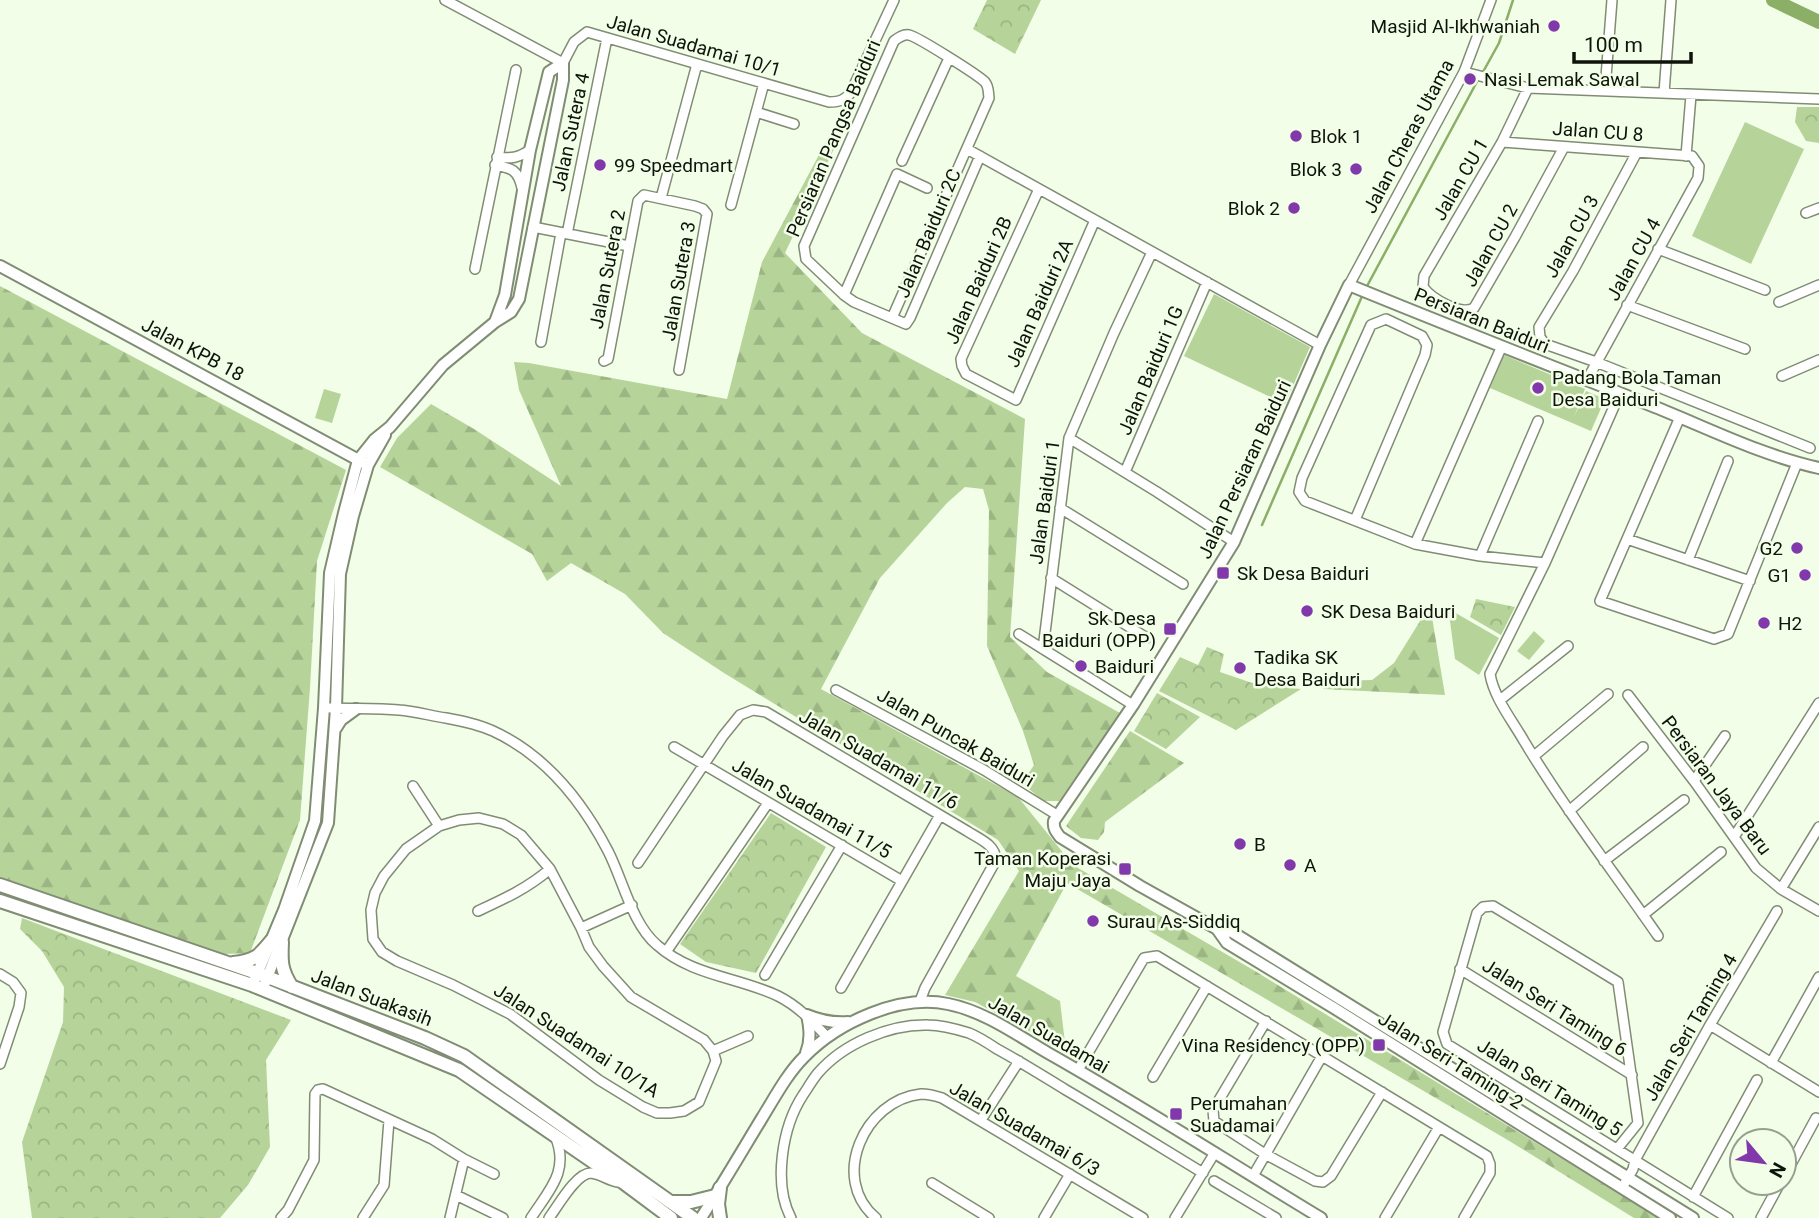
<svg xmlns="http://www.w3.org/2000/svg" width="1819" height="1218" viewBox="0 0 1819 1218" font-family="Roboto,sans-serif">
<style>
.forest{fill:url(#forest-firs)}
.park{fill:url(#park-crowns)}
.garden{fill:#b6d49a}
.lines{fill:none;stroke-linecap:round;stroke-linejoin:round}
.stream{stroke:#8baf67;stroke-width:2.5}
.river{stroke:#8baf67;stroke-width:14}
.minor-casing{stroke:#808d74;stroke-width:12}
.tertiary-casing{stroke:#808d74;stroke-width:14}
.secondary-casing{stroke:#808d74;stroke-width:16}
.minor{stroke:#fff;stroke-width:9}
.tertiary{stroke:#fff;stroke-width:10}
.secondary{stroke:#fff;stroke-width:12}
.poi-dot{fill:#8038ab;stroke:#f2fee8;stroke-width:2.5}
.labels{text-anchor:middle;stroke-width:5;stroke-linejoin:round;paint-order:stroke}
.poi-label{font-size:19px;fill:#0f140a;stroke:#f2fee8;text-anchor:start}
.street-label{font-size:19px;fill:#0f140a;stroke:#f2fee8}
</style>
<defs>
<pattern id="forest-firs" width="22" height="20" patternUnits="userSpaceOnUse" patternTransform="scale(1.75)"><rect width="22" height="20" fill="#b6d49a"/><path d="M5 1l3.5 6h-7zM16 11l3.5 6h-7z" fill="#9bb583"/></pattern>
<pattern id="park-crowns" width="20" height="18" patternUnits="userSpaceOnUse" patternTransform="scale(1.75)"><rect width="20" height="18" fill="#b6d49a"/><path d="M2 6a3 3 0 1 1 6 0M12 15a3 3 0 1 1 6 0" fill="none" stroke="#9bb583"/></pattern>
</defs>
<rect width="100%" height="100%" fill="#f2fee8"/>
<path class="forest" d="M838,119l9,2 -62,132 77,80 163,86 -15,218 37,35 73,41 -61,88h-16l-21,-18 12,-18 -11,-34 -36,-85 2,-136 -6,-21 -18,-2 -18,16 -67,75 -59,111 197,108 55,68 182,106 404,247h-25l-128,-79 -439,-256 -51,93 44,25 6,50 -91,-49 -30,-7 74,-124 -21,-31 -274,-167 -61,-40 -38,-39 -54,-31 -24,18 -15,-27 -152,-87 17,-29 34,-34 43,25 87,57 -42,-96 -5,-28 15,1 198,36 35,-137z
M0,286l346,184 -29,91 -7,127 -10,132 -50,133 -25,1 -225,-76z
M1430,605l15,90 -122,-6 9,-8 40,-1 22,-17z
M1130,731l54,32 -79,59 -1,10 -6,8 -17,-2 -15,-12z"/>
<path class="park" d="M987,0h54l-26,54 -42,-25z
M1797,107h22v36l-13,-2 -11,-19z
M1476,599l39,8 -14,28 -31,-18z
M1207,647l17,7 -4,18 38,13 43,4 -65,41 -77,-39 21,-34 18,8z
M1157,693l43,24 -34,32 -32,-18z
M771,813l55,34 -70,126 -50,-11 -26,-18z
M22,918l269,102 -25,40 4,87 -22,38 -28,33h-188l-10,-76 41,-120 1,-35 -22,-36 -22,-22z"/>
<path class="garden" d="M1745,122l59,27 -53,115 -59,-28z
M1214,294l96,53 -25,57 -101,-48z
M1504,355l81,34 -11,28 12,-26 19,8 -14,32 -101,-43z
M324,389l17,5 -9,29 -17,-5z
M1454,612l45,26 -20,37 -24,-16 -5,-38z
M1534,631l11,10 -16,19 -12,-9z"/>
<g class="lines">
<path class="stream" d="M1483,72l16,-29 14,-43
M1366,288l113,-210
M1262,525l101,-231"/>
<path class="river" d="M1773,0l46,22"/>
<g class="minor-casing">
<path id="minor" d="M445,0l118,63 11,-21 13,-10 242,70c10,0 17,-2 22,-10l43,-92
M1464,72l64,16 291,11
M1528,88l-26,54 -78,134 -1,11c8,11 37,29 51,21l41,-71 49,-90
M1605,90l7,-90
M1664,93l7,-93
M756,112l38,12
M1502,142l190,14 7,10 -1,12 -111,202
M967,149l353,196
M1637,152l-64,119 -34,56 1,10 5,7 51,18 214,86
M1686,156l5,-61
M497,157c14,2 21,1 33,-7
M902,161l47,-103
M495,165c17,3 23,5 27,23
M1039,189l-78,170 1,7 4,8 50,26 79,-180
M661,198l36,-134
M731,205l33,-122
M1806,213l13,-5
M533,227l96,19
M567,234l40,-196
M1658,249l107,41
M475,269l41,-199
M1349,285l115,-213 27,-72
M844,295l53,-121 30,14
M1779,302l40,-17
M1627,305l118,44
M892,318l97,-220c-1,-7 0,-11 -4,-16 -7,-7 -67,-45 -76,-47 -6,-1 -11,3 -15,6l-90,205 2,13 38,36 10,7 52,22 4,-6 70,-162
M541,342l20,-109
M604,361l4,-2 30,-158 6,-6 51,11 8,3 4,5 -28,156
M1782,376l37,-16
M1620,393l-75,170 -55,111c4,24 22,46 34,67 41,68 89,130 134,195
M1680,417l-80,184 114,38 14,-5 69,-171
M1069,438l88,54 77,50
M1125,472l82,-190
M1060,508l123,76
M1355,520l70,-165 2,-10 -5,-9 -36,-17 -15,6 -69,153 -3,14 6,9 110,43 65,12 65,7
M1627,539l123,42
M1415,544l86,-196
M1480,556l58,-135
M1688,560l40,-99
M1051,578l96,60
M1019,634l114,71
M1043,649l26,-211 45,-105 38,-81
M836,690l148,80 73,45
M1628,695l66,86 62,87 25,21 38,22
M1500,700l68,-54
M330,708c23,1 46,0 69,2 16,1 32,6 47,8 16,3 32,6 47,13 52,24 89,70 115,120 15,29 24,73 49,94 35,31 81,32 121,51 20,10 34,25 49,41
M674,747l228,134
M1534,756l74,-62
M1694,781l31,-45
M413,786l26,40
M1569,811l74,-64
M479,818l24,6 18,11 29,34 31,59 8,19 14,19 28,31 73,43 9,11 3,10 -17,41 -15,9 -14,2h-13l-14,-6 -44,-27 -89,-66 -57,-29 -56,-24 -15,-9 -9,-13 -2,-29 4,-17 9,-17 22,-27 33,-23 20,-6z
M1734,837l85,-134
M1604,861l80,-61
M638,863l85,-127 17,-21 13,-5 13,2 201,119c12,8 28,13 29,29l-71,128 -5,13
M1781,889l38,-62
M478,911c26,-12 50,-23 72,-42
M1643,915l78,-63
M581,928l51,-23
M666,952l102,-149
M1460,969l172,106
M0,974l13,8 8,11 -2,14 -19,57
M765,975l77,-130
M841,988l99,-173
M1266,1021l-53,89 1,11 51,33 50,27 8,1 8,-6 51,-84
M1710,1025l109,67
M713,1051l35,-15
M1771,1063l48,-86
M1078,1070l66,-112 13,-2 330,200 3,8v9l-26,45
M1153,1077l54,-91
M981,1120l38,-59
M1617,1149l21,-26 -20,-141 -125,-76 -10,1 -6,6 -34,119 4,12 281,174
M1253,1176l69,-120
M1784,1177l32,-59
M1214,1181l62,37
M932,1183l57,35
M1622,1188l11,-19 2,-9 75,-135 67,-114
M456,1195l47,23
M1693,1197l64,-117
M281,1218l7,-8 26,-50 1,-66 3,-4 5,-1 109,50 32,20 30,15
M363,1218l21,-33 5,-65
M450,1218l14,-59
M531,1218c18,-28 39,-47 24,-82
M549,1218c9,-12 27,-45 42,-45 10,1 18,8 27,9
M791,1218c-18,-34 -9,-91 12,-123 5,-7 9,-15 15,-22 25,-29 71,-49 110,-48 13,0 28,4 41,8 10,4 19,10 28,16 24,13 46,27 69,41 46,27 91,55 137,83
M876,1218c-47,-39 -12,-118 45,-124 7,0 15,2 21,4l201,120
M1044,1218l26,-44
M1175,1218l39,-64
M1385,1218l54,-91
M1761,1218l19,-35"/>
</g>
<g class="tertiary-casing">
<path id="tertiary" d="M0,266l364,197
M495,322l10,-27 25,-145 19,-78 14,-9
M336,728l5,-8 15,-11
M1217,929l10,14 107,65 336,210
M255,979l29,-69 31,-89 9,-113 6,-135 14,-60 14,-53 16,-20 16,-13 53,-62 52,-43 16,-10 8,-13 44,-219v-17
M265,983l63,-160 8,-115 4,-134 13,-58 15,-51 17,-30
M807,1015c14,6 26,8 41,7
M806,1053c5,-13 4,-24 1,-38
M701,1218c21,-33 41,-67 61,-100 13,-21 25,-44 42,-61 34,-35 96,-63 144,-53 36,7 69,31 100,49 92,52 182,110 273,165
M1693,1218l-461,-286 -15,-3 -77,-43 -80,-49c-4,-5 -7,-9 -6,-16l79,-116 101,-163 86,-197 29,-60c100,41 200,80 301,120 56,22 110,50 169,63"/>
</g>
<g class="secondary-casing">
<path id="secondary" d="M0,885l257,88 168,65 39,18 229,162
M0,901l252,84 207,85 165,113 47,35
M282,942c-1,20 -1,28 10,45
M233,963c22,-2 26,-7 39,-23
M670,1202h21l24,-6
M720,1218l-2,-14 2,-16"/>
</g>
<use href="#minor" class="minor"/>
<use href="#tertiary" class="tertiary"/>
<use href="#secondary" class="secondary"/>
</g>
<g class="poi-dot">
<circle cx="1554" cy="26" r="7"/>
<circle cx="1470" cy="79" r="7"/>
<circle cx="1296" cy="136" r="7"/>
<circle cx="600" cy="165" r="7"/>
<circle cx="1356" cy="169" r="7"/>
<circle cx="1294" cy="208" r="7"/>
<circle cx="1538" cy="388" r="7"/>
<circle cx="1797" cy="548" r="7"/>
<rect x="1216" y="566" width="14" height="14" rx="3.5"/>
<circle cx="1805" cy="575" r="7"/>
<circle cx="1307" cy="611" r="7"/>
<circle cx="1764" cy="623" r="7"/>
<rect x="1163" y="622" width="14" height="14" rx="3.5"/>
<circle cx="1081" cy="666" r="7"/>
<circle cx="1240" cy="668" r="7"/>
<circle cx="1240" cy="844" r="7"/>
<circle cx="1290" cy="865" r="7"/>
<rect x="1118" y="862" width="14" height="14" rx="3.5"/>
<circle cx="1093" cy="921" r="7"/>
<rect x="1372" y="1038" width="14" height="14" rx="3.5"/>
<rect x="1169" y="1107" width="14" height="14" rx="3.5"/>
</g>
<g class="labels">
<g class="poi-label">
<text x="1540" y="33" text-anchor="end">Masjid Al-Ikhwaniah</text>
<text x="1484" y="86">Nasi Lemak Sawal</text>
<text x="1310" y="143">Blok 1</text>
<text x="614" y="172">99 Speedmart</text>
<text x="1342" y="176" text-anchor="end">Blok 3</text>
<text x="1280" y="215" text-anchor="end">Blok 2</text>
<text x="1552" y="384">Padang Bola Taman<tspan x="1552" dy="22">Desa Baiduri</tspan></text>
<text x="1783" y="555" text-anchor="end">G2</text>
<text x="1237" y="580">Sk Desa Baiduri</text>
<text x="1791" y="582" text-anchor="end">G1</text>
<text x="1321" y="618">SK Desa Baiduri</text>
<text x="1156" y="625" text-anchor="end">Sk Desa<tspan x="1156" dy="22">Baiduri (OPP)</tspan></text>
<text x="1778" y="630">H2</text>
<text x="1254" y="664">Tadika SK<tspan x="1254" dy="22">Desa Baiduri</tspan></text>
<text x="1095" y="673">Baiduri</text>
<text x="1254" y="851">B</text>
<text x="1111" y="865" text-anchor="end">Taman Koperasi<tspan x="1111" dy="22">Maju Jaya</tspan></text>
<text x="1304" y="872">A</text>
<text x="1107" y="928">Surau As-Siddiq</text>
<text x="1365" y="1052" text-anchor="end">Vina Residency (OPP)</text>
<text x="1190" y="1110">Perumahan<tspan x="1190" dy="22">Suadamai</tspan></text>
</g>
<g class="street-label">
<text transform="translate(694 45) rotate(16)" y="7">Jalan Suadamai 10/1</text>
<text transform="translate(1598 131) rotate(4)" y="7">Jalan CU 8</text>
<text transform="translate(570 132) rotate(-78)" y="7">Jalan Sutera 4</text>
<text transform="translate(1408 136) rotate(-62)" y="7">Jalan Cheras Utama</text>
<text transform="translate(833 138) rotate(-67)" y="7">Persiaran Pangsa Baiduri</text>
<text transform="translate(1460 179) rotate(-60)" y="7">Jalan CU 1</text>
<text transform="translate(928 233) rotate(-67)" y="7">Jalan Baiduri 2C</text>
<text transform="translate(1571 236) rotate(-61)" y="7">Jalan CU 3</text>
<text transform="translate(1490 245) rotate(-61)" y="7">Jalan CU 2</text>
<text transform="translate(1633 259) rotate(-61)" y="7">Jalan CU 4</text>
<text transform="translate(607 269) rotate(-79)" y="7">Jalan Sutera 2</text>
<text transform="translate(978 280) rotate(-66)" y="7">Jalan Baiduri 2B</text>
<text transform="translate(678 281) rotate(-80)" y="7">Jalan Sutera 3</text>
<text transform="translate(1039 303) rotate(-66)" y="7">Jalan Baiduri 2A</text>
<text transform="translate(1482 320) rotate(22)" y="7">Persiaran Baiduri</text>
<text transform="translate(193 349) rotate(28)" y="7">Jalan KPB 18</text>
<text transform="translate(1150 370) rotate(-67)" y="7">Jalan Baiduri 1G</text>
<text transform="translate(1244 469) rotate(-65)" y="7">Jalan Persiaran Baiduri</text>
<text transform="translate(1044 502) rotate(-82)" y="7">Jalan Baiduri 1</text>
<text transform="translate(956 737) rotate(30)" y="7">Jalan Puncak Baiduri</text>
<text transform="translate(879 759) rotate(30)" y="7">Jalan Suadamai 11/6</text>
<text transform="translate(1717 785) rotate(53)" y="7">Persiaran Jaya Baru</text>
<text transform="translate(812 808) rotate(30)" y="7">Jalan Suadamai 11/5</text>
<text transform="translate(372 997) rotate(21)" y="7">Jalan Suakasih</text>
<text transform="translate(1555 1007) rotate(32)" y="7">Jalan Seri Taming 6</text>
<text transform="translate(1690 1027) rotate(-60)" y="7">Jalan Seri Taming 4</text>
<text transform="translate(1049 1034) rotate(30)" y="7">Jalan Suadamai</text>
<text transform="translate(577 1040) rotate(33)" y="7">Jalan Suadamai 10/1A</text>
<text transform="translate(1451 1060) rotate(32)" y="7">Jalan Seri Taming 2</text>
<text transform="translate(1550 1087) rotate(32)" y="7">Jalan Seri Taming 5</text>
<text transform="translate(1025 1128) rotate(30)" y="7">Jalan Suadamai 6/3</text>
</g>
</g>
<g transform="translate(1763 1162) rotate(119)"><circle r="33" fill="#f2fee8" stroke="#97a08f" stroke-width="2"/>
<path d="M0-5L12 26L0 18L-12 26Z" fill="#8038ab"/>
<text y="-10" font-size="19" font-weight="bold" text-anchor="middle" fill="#0f140a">N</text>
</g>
<path d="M1574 52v10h117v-10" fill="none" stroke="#0f140a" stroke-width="3.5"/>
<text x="1584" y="52" font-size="21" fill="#0f140a" stroke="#f2fee8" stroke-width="5" paint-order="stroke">100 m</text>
</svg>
